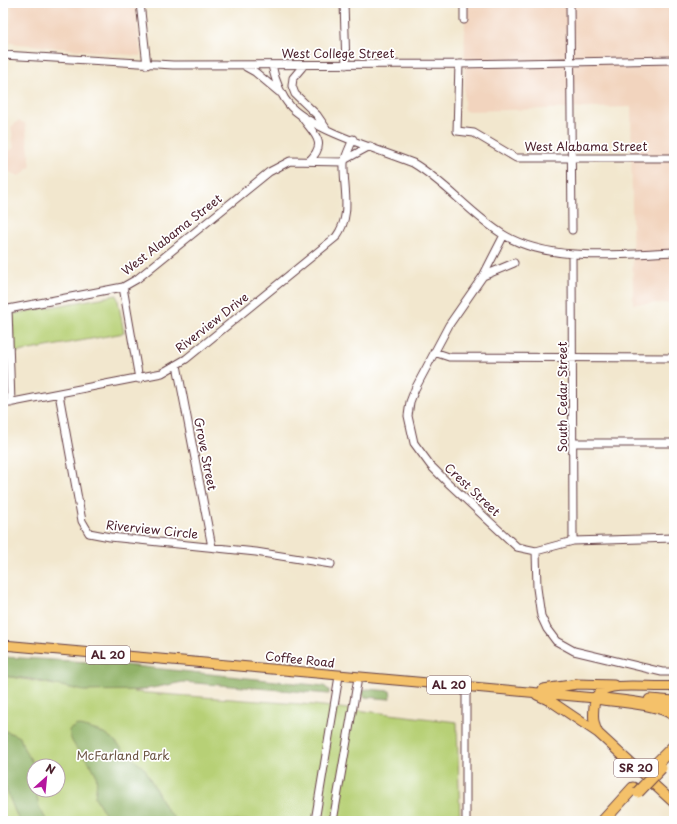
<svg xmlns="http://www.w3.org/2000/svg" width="677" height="824" viewBox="0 0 677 824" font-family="'Playpen Sans',sans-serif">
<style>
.built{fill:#f2d4be}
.green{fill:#b7d076;stroke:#807850;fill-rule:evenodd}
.forest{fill:#91b267;stroke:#6e6849}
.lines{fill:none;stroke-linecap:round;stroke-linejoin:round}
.minor-casing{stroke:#633d43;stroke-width:9}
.major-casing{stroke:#633d43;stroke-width:11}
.highway-casing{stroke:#633d43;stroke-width:13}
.minor{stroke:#fff;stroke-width:7}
.major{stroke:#f4c16a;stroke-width:9}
.highway{stroke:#f4c16a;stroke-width:11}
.highway-bridge-casing{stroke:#633d43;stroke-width:13;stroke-linecap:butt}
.highway-bridge{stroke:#f4c16a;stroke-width:11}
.labels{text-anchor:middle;stroke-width:3.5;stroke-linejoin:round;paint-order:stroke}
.shield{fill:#fff;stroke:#80626b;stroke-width:1}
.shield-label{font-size:11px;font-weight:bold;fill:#4a1f2b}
.street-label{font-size:12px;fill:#4a1f2b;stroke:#fff}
.park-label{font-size:12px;fill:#6b5442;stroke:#fff}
</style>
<rect width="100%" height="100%" fill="#fff"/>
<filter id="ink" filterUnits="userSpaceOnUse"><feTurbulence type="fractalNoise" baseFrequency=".025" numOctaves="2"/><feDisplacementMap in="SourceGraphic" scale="8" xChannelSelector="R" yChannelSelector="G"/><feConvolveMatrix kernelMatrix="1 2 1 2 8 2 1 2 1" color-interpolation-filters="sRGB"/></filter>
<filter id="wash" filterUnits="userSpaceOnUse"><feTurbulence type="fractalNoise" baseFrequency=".012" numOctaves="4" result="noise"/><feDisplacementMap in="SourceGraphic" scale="16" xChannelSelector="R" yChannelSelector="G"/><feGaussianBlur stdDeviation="0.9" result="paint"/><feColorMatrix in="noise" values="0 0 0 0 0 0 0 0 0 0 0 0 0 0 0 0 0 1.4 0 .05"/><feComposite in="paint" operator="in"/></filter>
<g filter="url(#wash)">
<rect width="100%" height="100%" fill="#f2e7ce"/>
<path class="built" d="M11,3h124l6,53 -131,-13z
M465,3h209v300l-41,1 -2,-197 -167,4z
M18,121l7,2 6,43 -11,10 -14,-5 -3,-14 11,-10 -3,-8 2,-1 -2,-11z"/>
<path class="green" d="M117,295l7,38 -111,20 -1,-39z
M3,676c18,2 35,6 52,9 29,5 59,5 87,5l-9,2 181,13 143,17 3,99h-457zM34,766h24v24h-24z"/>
<path class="forest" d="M3,657l102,6 219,23 5,4v4l-146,-12 -41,8 -58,1 -54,-12 -27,-3z
M368,689l22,2 1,5 -2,3 -24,-2 -3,-3 2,-4z
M77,725l21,6 15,8 12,13 20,17 21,40 11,12h-66l-3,-2 -13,-22c1,-7 3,-18 0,-25 -7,-15 -25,-24 -26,-42z
M3,730l17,7 4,12 11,17h-1v24h2l3,17 8,14h-28l-16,-39z"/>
</g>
<g filter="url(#ink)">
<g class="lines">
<g class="minor-casing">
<path id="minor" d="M140,3l7,62
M344,3l2,62
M570,3l2,227
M464,20v-17
M3,55l170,10 286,-1 215,-4
M459,64l-2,67 17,2 42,25h158
M272,65c3,15 9,31 19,42 24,24 89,43 122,56 34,20 57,51 91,72 47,28 117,19 170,17
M304,65l-11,13 -1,8 3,8 22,21 9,13
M246,67l9,5 24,20
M302,117c11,17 27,25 7,44
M346,159l24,-13
M504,235l-21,41 -34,49 -34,64 -5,13 -2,14 6,27 17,23 15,15 71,66 19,4 37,-10 101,-3
M572,254l1,287
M483,276l31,-13
M123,287l16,92
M8,309l3,94
M3,310l120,-23 14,-8 132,-107 21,-11 54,1
M434,352l15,5 225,1
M177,365l35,182
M59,394l23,127 7,12 21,4 146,15 75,12
M3,404l159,-31 24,-14 150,-122c17,-23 7,-48 8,-74 1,-7 6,-16 9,-24
M574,443h100
M536,551l1,37 4,28 6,13 9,12 18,10 88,21h12
M466,687v134
M315,821l24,-145
M333,821l25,-143"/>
</g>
<g class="major-casing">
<path id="major" d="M3,645l592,53
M543,689l35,-5 36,1
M537,695l15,7 46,31 76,70
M598,733c-5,-10 -5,-16 -4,-27 1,-4 1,-9 4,-12 12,-14 58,-5 76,-8"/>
</g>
<g class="highway-casing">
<path id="highway" d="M595,698c19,3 65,5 79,17
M650,700l24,2
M656,764l18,-18
M603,821l30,-33"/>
</g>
<use href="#minor" class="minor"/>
<use href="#major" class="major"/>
<use href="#highway" class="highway"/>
<g class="highway-bridge-casing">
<path id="highway-bridge" d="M638,792l23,-24"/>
</g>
<use href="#highway-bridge" class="highway-bridge"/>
</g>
</g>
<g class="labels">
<g class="shield">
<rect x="86" y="646" width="44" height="18" rx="3"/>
<rect x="427" y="676" width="44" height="18" rx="3"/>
<rect x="614" y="759" width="44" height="18" rx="3"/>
</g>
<g class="shield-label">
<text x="108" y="659">AL 20</text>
<text x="449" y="689">AL 20</text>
<text x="636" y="772">SR 20</text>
</g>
<g class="street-label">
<text x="338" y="58">West College Street</text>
<text x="586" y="151">West Alabama Street</text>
<text transform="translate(172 235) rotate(-38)" y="4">West Alabama Street</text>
<text transform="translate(212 323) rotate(-38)" y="4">Riverview Drive</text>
<text transform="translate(563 397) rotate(-90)" y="4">South Cedar Street</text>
<text transform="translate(205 454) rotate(79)" y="4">Grove Street</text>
<text transform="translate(472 490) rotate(43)" y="4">Crest Street</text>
<text transform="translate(152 530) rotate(6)" y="4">Riverview Circle</text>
<text transform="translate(300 660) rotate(6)" y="4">Coffee Road</text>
</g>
<g class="park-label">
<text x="123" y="760">McFarland Park</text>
</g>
</g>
<rect width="677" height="824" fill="none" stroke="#fff" stroke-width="16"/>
<g transform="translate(46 778) rotate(27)"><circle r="19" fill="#ffffff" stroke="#b7a5aa"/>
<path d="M0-3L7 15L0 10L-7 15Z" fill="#b5179e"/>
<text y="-6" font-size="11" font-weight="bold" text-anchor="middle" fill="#4a1f2b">N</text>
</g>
</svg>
